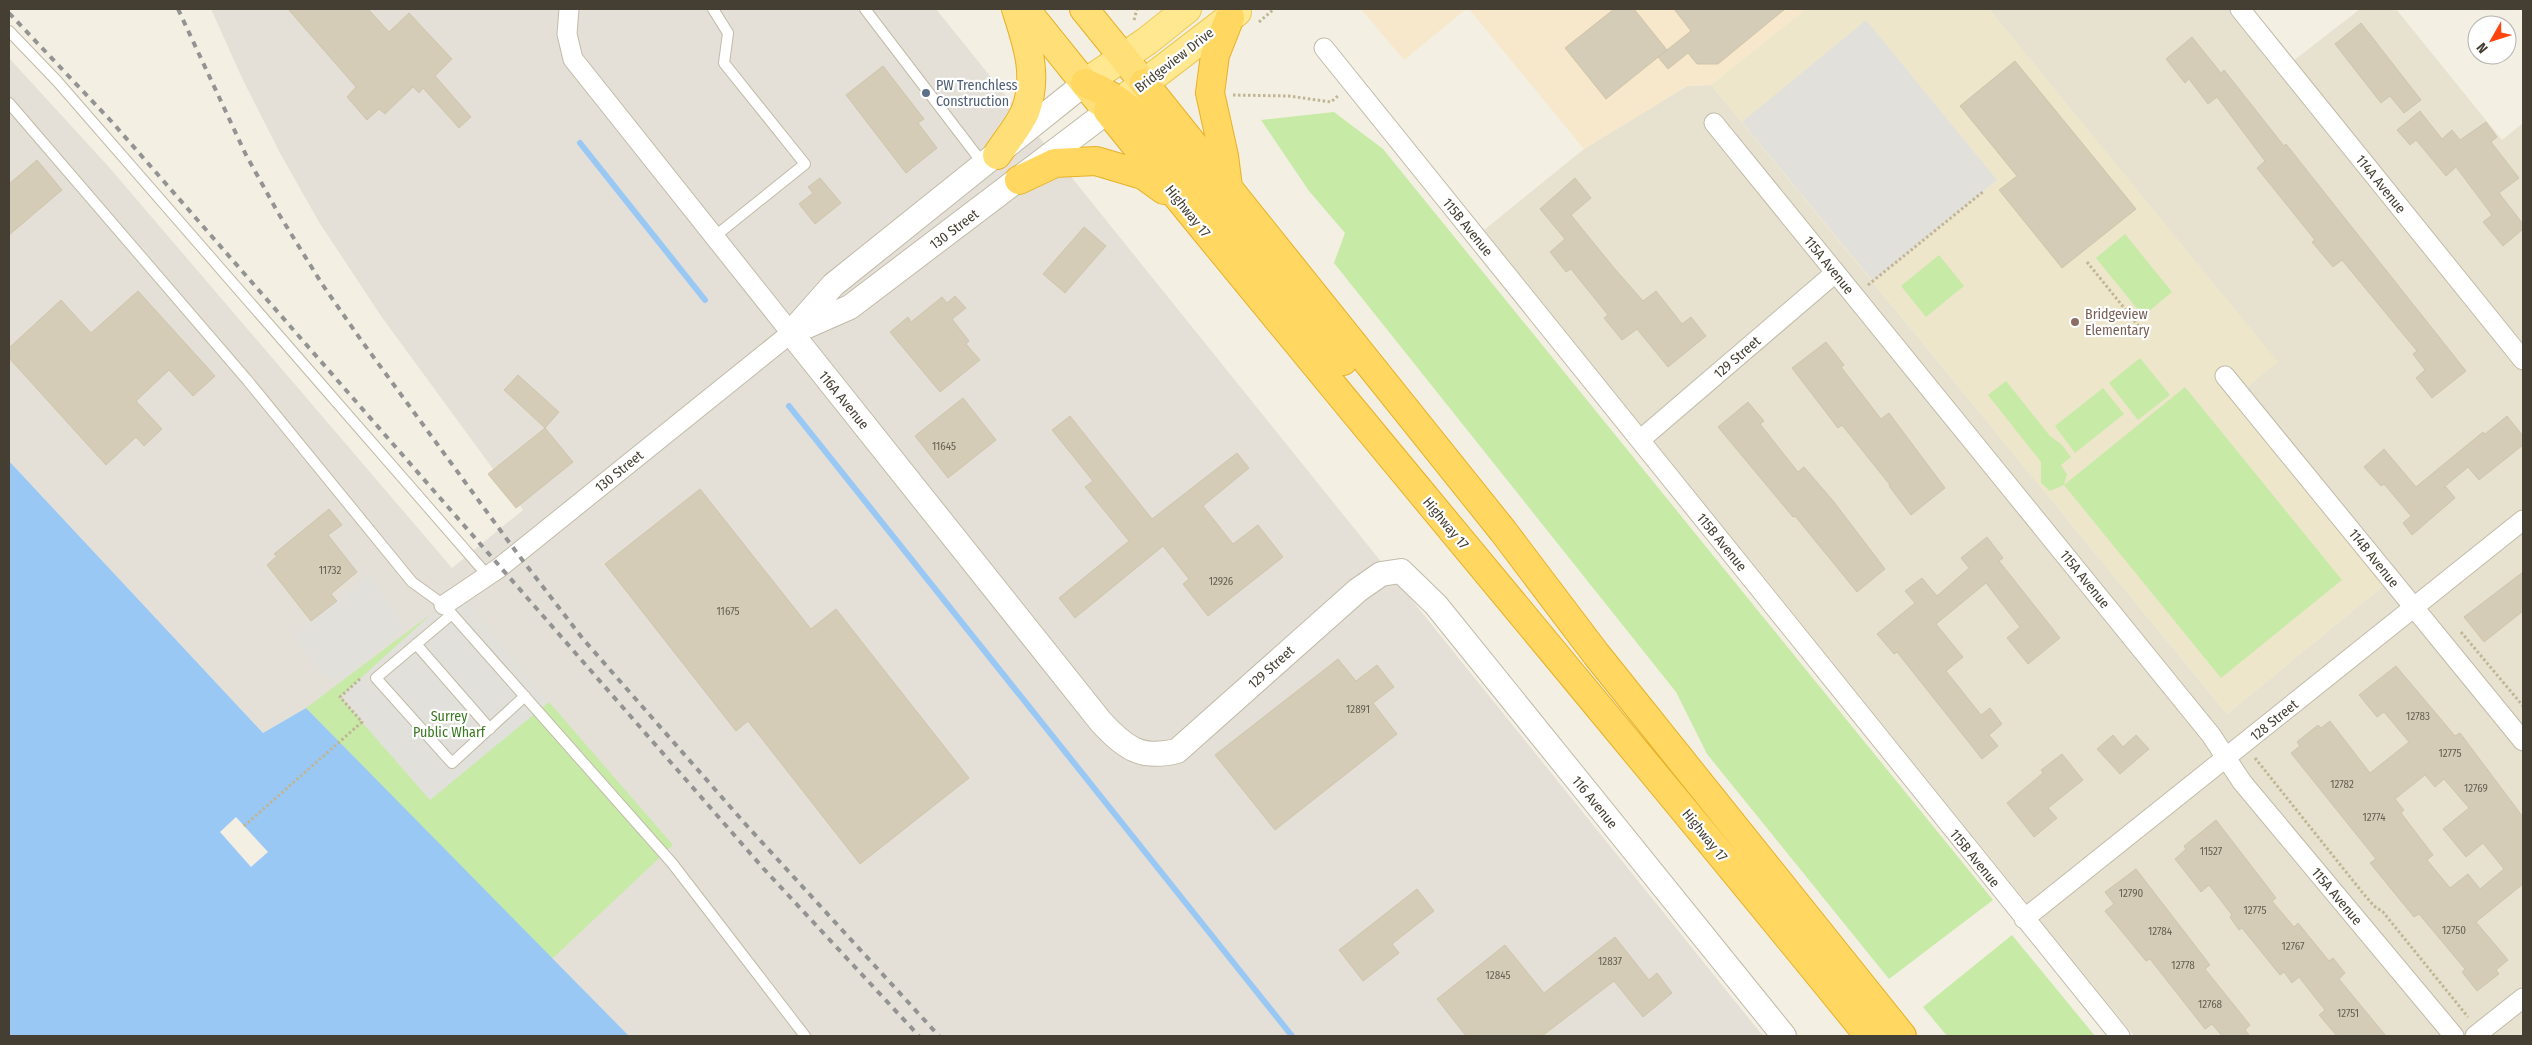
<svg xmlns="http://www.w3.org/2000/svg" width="2532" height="1045" viewBox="0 0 2532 1045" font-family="'Fira Sans Condensed',sans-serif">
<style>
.residential{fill:#e7e2d0}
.commercial{fill:#f7e8cb}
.industrial{fill:#e4e0d8}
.education{fill:#ede6cb}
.green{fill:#c7eaa7}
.parking{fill:#e2e0db}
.water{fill:#99c8f5}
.pier{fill:#f3efe2}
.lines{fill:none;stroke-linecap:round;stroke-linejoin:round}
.stream{stroke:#99c8f5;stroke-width:6}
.building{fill:#d4ccb7;stroke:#d0c4aa;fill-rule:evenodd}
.service-casing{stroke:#c1bba7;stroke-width:12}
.minor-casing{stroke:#c1bba7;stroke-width:21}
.tertiary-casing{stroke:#c1bba7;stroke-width:26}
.primary-casing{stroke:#eccb57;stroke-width:30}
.trunk-casing{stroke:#e8b127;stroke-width:30}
.motorway-casing{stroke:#e8b127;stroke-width:30}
.path{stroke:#c1b594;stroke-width:3;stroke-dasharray:2.5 2.5;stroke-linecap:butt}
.service{stroke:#fff;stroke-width:10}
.minor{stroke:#fff;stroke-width:19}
.tertiary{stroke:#fff;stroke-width:24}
.primary{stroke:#ffe88f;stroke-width:28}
.trunk{stroke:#ffe078;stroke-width:28}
.motorway{stroke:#ffd761;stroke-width:28}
.rail{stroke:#939393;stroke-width:4;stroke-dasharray:6 6;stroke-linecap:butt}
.service-dot{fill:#5c6f8a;stroke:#fff;stroke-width:2}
.education-dot{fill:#8d6e63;stroke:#fff;stroke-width:2}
.labels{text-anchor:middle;stroke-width:4.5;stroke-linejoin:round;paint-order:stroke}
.number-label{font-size:11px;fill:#686253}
.street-label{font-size:14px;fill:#443f32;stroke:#fff}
.service-label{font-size:14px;fill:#4e5e75;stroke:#fff;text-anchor:start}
.education-label{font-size:14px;fill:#785e54;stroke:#fff;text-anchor:start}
.park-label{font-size:14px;fill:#3c7922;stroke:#fff}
</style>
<rect width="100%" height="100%" fill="#f3efe2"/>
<path class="residential" d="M1989,9h252l47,56 72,-56h36l106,131 21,-17v913h-389l-650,-806 100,-81 103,-63 24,-1 516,629 156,-128 -152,-186 46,-38z"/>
<path class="commercial" d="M1361,9h105l-62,51z
M1469,9h337l-95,76 -24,1 -103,63z"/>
<path class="industrial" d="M211,9h725l827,1027h-1134l-323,-328 -43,25 -254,-272v-403l99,108 344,402 71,-58 -142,-194 -62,-94 -39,-69 -38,-75z"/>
<path class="education" d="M1806,9h183l289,353 -47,38 152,186 -156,128 -516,-629z"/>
<path class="green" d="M1334,112l49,37 610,751 -104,79 -182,-225 -31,-62 -342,-429 11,-30 -36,-42 -48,-71z
M2125,234l47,58 -29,24 -47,-58z
M1939,255l25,31 -38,31 -25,-31z
M2140,358l30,37 -32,25 -29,-37z
M2006,381l44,55 11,8 10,13 -10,8 6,9 -3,11 121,-98 157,193 -121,98 -157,-193 -14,6 -9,-8v-21l-53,-67z
M2103,388l21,26 -49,39 -20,-27z
M459,593l90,109 124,143 -121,114 -246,-251z
M2012,935l83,101h-148l-24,-29z"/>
<path class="parking" d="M1866,20l131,160 -124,101 -131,-159z
M369,576l36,52 -65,54 -15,-5 -32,-40z
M459,593l90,109 -119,98 -90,-103 89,-81z"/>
<path class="water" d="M9,461l254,272 43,-25 323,328h-620z"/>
<path class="pier" d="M236,817l32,35 -17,15 -31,-35z"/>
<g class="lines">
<path class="stream" d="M580,143l125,157
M789,406l503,630"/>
</g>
<path class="building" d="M288,9h80l21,23 20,-19 43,46 -17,17 36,41 -12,11 -36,-40 -4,5 -6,-6 -28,27 -6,-5 -12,11 -20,-23 9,-10z
M1614,9h20l33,41 -61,49 -41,-51z
M1674,9h111l-67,55h-21l-9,-11 -20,16 -10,-12 33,-26z
M2361,23l60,77 -17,13 -14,-17 -9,7 -46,-59z
M2192,37l29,36 3,-3 60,76 2,-2 180,227 -34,27 -16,-20 9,-8 -12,-16 4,-3 -75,-91 -9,7 -21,-25 3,-2 -58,-72 8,-7 -48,-64 -9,7 -19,-25 -4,4 -19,-24z
M2015,61l121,148 -74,59 -63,-78 18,-14 -57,-70z
M883,66l41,53 -6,4 19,25 -31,25 -60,-78z
M2420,111l22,28 10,-9 8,10 26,-18 11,15 -6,5 28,36 -20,15 24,31v5l-20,17 -20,-24 9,-7 -36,-48 -10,9 -30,-36 -6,5 -13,-15z
M37,160l25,30 -53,45v-51z
M820,178l21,25 -26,21 -16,-20 14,-11 -5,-6z
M1575,178l16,20 -20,17 43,53 29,33 13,-10 26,33 9,-7 15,19 -38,31 -31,-38 -15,11 -18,-22 4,-3 -37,-46 -5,3 -16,-20 15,-13 -25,-30z
M1084,227l22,19 -41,47 -22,-19z
M138,291l77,85 -22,20 -24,-26 -33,31 26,28 -18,17 -8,-9 -30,28 -97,-107v-10l52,-48 30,33z
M955,296l11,12 -14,11 17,22 -3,3 14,16 -40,32 -50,-60 18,-15 3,5 31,-25 5,6z
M1826,342l18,23 -3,2 40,52 8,-6 56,75 -34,27 -22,-29 1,-1 -48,-60 -4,3 -46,-60z
M518,375l41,37 -14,16 -41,-38z
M963,398l33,42 -48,38 -33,-42z
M1748,402l16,19 -4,3 38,48 6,-5 30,35 51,67 -28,23 -62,-76 -2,1 -75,-90z
M1070,416l82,103 85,-66 12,15 -46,38 30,38 25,-19 25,32 -75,59 -25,-32 6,-5 -26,-33 -88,72 -16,-20 70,-57 -44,-54 8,-6 -41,-51z
M2507,416l16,20v9l-44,35 -11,-13 -25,21 3,-1 9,11 -43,37 -9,-12 8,-7 -27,-32 -3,2 -17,-19 20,-18 32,38 67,-55 2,2z
M545,428l28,34 -57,46 -28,-34z
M700,489l111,140 25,-20 133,169 -109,86 -112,-143 -12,10 -131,-167z
M329,509l13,16 -14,10 29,37 -26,22 6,7 -26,20 -44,-56 10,-9 -3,-2z
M1987,537l16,21 -4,3 61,77 -32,26 -21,-26 13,-11 -34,-44 -50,41 27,33 -17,14 35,44 9,-7 12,16 -13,11 9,11 -16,13 -85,-107 -3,2 -17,-20 38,-31 -10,-12 17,-13 15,18 32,-28 -8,-10z
M2523,572v39l-39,31 -20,-25z
M1338,659l18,22 21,-16 17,22 -21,16 24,31 -122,96 -60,-75z
M2396,666l59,70 5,-3 63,84v67l-47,38 32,38 -12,10 3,4 -22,17 -15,-19 3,-3 -46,-55 -5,3 -44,-54 6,-4 -85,-106 9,-7 -3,-4 21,-17 3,3 9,-7 40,52 39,-31 -25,-30 -7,5 -18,-22zM2425,775l10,12 9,-8 25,29 -26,21 23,28 17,-14 21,26 -24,20 -12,-15 -18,14 -23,-28 6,-5 -32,-42 3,-3 -9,-11z
M2113,735l10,12 13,-12 13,14 -29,25 -23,-25z
M2062,754l21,26 -35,28 9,10 -23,19 -27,-34 36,-30 -2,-3z
M2216,820l60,78 -4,3 22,26 4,-4 31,38 4,-3 12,15 -6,6 47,57h-49l-18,-21 6,-5 -26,-33 -7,6 -8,-11 -4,3 -38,-47 -3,2 -9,-13 2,-2 -23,-30 -8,7 -26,-33 11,-10 -2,-3z
M2136,869l74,96 -5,4 45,56 -5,5 5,6h-28l-10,-12 -7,5 -55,-70 -4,2 -41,-50 9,-7 -9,-12z
M1417,889l17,22 -42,33 7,9 -36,28 -24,-31z
M1615,937l34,43 8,-7 15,20 -29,24 -29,-36 -72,55h-76l-29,-37 68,-54 39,48z"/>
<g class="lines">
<g class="service-casing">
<path id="service" d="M713,9l15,24 -4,30 81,101 -91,73
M865,9l119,156
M9,31l48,50 431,495
M9,103l239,278 164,201 32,23 228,258 133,173
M452,614l-76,64 76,85 73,-67
M416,644l74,85"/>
</g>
<g class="minor-casing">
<path id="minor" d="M2240,9l283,351
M1324,48l796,988
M1714,123l497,612 31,47 212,254
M2225,376l298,365
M1640,440l195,-167
M444,605l55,-37 292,-235 -218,-274 -6,-25 2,-25
M2024,919l499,-399
M2475,1036l48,-38"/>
</g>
<g class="tertiary-casing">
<path id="tertiary" d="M795,328l38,-43 252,-202
M791,333l310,389c24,26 40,38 76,29l181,-161 23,-16 20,-3 35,34 348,431
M791,333l59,-26 258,-196"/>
</g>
<g class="primary-casing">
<path id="primary" d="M1085,83l62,-42 40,-32
M1108,111l129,-99"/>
</g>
<g class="trunk-casing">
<path id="trunk" d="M1025,9l74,92
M1084,9l60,74
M997,155c9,-14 21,-28 28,-43 14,-36 2,-69 -9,-103"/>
</g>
<g class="motorway-casing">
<path id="motorway" d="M1085,83c21,8 37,19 53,34l205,244
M1144,83l359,448 93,123 306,382
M1108,111c251,311 510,615 761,925
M1019,180l36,-17 41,-2 47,14 21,15
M1228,187l-4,-31 -14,-63 5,-38 15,-38"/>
</g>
<path class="path" d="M1134,20l3,-11
M1259,22l15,-13
M1233,95l56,1 42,6 8,-7
M2087,262l59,73
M1868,285l116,-94
M2461,632l62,74
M2255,758l107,134 12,14 9,6 85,105
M244,826l118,-104 -22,-25 21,-19"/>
<use href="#service" class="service"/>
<use href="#minor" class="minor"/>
<use href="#tertiary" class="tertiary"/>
<use href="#primary" class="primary"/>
<use href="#trunk" class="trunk"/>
<use href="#motorway" class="motorway"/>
<path class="rail" d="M178,9l68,146 31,56 45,73 39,56 156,213 66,86 165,188 191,209
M9,13l103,109 651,746 156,168"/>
</g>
<circle class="service-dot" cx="926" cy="93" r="5"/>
<circle class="education-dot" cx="2075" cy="322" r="5"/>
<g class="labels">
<g class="number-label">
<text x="944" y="450">11645</text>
<text x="330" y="574">11732</text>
<text x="1221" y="585">12926</text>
<text x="728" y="615">11675</text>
<text x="1358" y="713">12891</text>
<text x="2418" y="720">12783</text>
<text x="2450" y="757">12775</text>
<text x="2342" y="788">12782</text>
<text x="2476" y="792">12769</text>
<text x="2374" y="821">12774</text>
<text x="2211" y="855">11527</text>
<text x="2131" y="897">12790</text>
<text x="2255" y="914">12775</text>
<text x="2454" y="934">12750</text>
<text x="2160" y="935">12784</text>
<text x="2293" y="950">12767</text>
<text x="1610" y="965">12837</text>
<text x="2183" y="969">12778</text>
<text x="1498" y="979">12845</text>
<text x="2210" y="1008">12768</text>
<text x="2348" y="1017">12751</text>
</g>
<g class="street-label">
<text transform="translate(1174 60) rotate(-38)" y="5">Bridgeview Drive</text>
<text transform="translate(2381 184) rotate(51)" y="5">114A Avenue</text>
<text transform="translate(1188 211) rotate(51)" y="5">Highway 17</text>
<text transform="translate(1468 227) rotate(51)" y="5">115B Avenue</text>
<text transform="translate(954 229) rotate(-37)" y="5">130 Street</text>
<text transform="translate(1829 265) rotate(51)" y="5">115A Avenue</text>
<text transform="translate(1737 357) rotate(-41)" y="5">129 Street</text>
<text transform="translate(844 400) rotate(51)" y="5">116A Avenue</text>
<text transform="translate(619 471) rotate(-39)" y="5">130 Street</text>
<text transform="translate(1446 523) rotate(50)" y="5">Highway 17</text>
<text transform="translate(1722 542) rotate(51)" y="5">115B Avenue</text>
<text transform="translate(2374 558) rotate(51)" y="5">114B Avenue</text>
<text transform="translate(2085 579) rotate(51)" y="5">115A Avenue</text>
<text transform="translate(1271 667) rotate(-42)" y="5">129 Street</text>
<text transform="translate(2274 720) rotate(-39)" y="5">128 Street</text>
<text transform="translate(1595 802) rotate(51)" y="5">116 Avenue</text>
<text transform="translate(1705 835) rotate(51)" y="5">Highway 17</text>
<text transform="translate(1975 858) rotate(51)" y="5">115B Avenue</text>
<text transform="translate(2337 896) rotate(50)" y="5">115A Avenue</text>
</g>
<g class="service-label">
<text x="936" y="90">PW Trenchless<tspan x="936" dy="16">Construction</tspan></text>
</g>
<g class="education-label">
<text x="2085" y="319">Bridgeview<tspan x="2085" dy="16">Elementary</tspan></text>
</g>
<g class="park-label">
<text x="449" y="721">Surrey<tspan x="449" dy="16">Public Wharf</tspan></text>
</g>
</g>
<rect width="2532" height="1045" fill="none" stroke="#443f32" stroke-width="20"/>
<g transform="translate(2492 40) rotate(231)"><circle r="24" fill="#ffffff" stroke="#b4b2ad"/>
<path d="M0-4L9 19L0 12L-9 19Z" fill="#ff450d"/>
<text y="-8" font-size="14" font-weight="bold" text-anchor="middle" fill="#443f32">N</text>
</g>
</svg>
